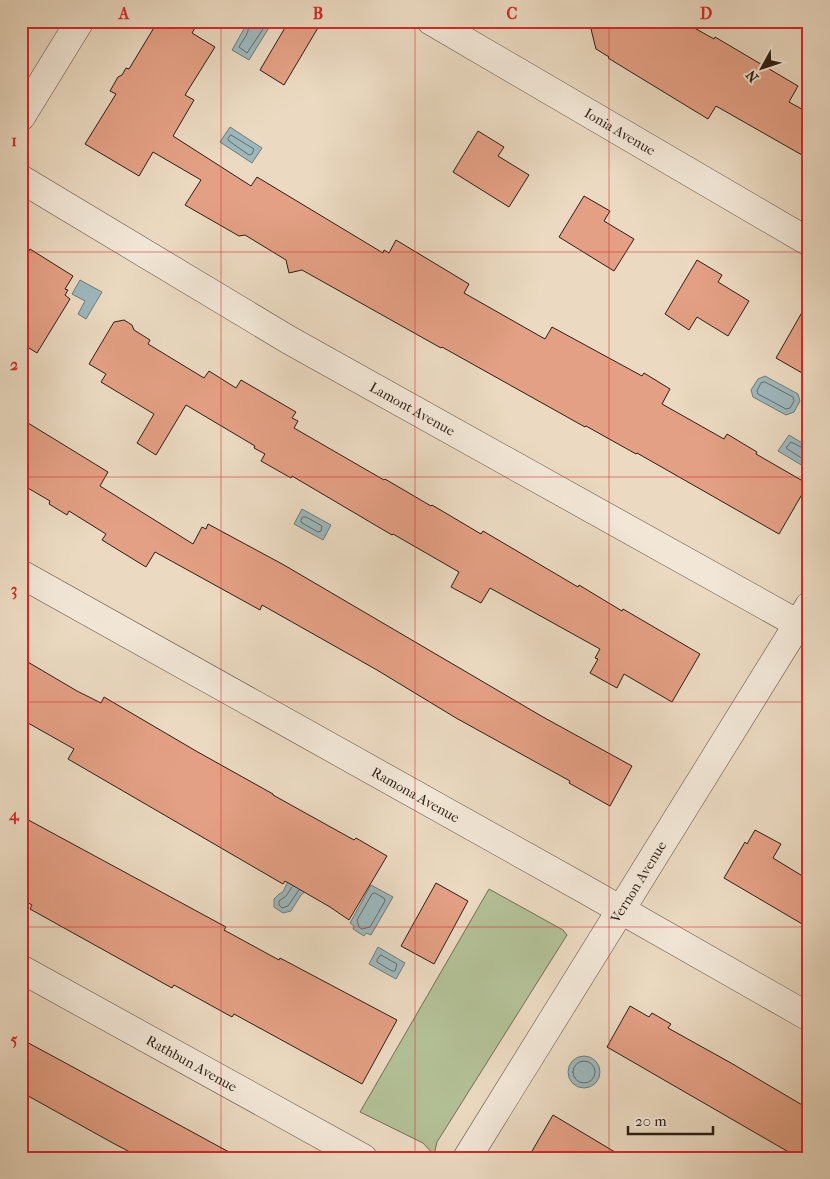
<svg xmlns="http://www.w3.org/2000/svg" width="830" height="1179" viewBox="0 0 830 1179" font-family="'IM FELL French Canon',serif">
<style>
.green{fill:#b3c096;stroke:#706f56}
.water{fill:#9db8bd;stroke:#707a7a}
.lines{fill:none;stroke-linecap:round;stroke-linejoin:round}
.shore{stroke:#646b69;stroke-width:1}
.building{fill:#e4a084;stroke:#2c1e15}
.minor-casing{stroke:#5c4d40;stroke-width:29}
.minor{stroke:#f2e7d7;stroke-width:28}
.grid{fill:none;stroke:#d62828;stroke-width:1;stroke-opacity:0.55}
.labels{text-anchor:middle;stroke-width:4.5;stroke-linejoin:round;paint-order:stroke}
.street-label{font-size:14px;fill:#2c1e15;stroke:#f2e7d7}
.neatline{fill:none;stroke:#d62828;stroke-width:2}
.grid-label{font-size:16px;text-anchor:middle;font-weight:bold;fill:#d62828}
</style>
<rect width="100%" height="100%" fill="#ebdac1"/>
<filter id="stains"><feTurbulence type="fractalNoise" baseFrequency=".004" numOctaves="4"/><feColorMatrix values="0 0 0 0 .2 0 0 0 0 .09 0 0 0 0 .02 0 0 0 .5 -.17"/></filter>
<radialGradient id="worn" r=".72"><stop offset=".6" stop-color="#630" stop-opacity="0"/><stop offset="1" stop-color="#630" stop-opacity=".3"/></radialGradient>
<path class="green" d="M489,889l74,41 4,5 -130,207 -3,13 -11,-12 -63,-31z"/>
<path class="water" d="M241,21h21l8,5 -21,34 -17,-10 13,-23 -5,-3z
M230,127l32,21 -10,15 -32,-21z
M80,280l22,12 -16,27 -8,-5 7,-13 -13,-7z
M765,376l33,18 2,7 -6,11 -8,3 -33,-18 -2,-7 7,-11z
M789,435l20,12 -1,22 -30,-18z
M302,509l29,16 -8,15 -29,-16z
M288,881l19,9 -6,5 -10,16 -8,2 -9,-6v-8l5,-5 4,-2z
M371,885l22,12 -22,38 -5,-2 -2,3 -11,-7 1,-3 -4,-3z
M378,947l27,16 -9,16 -27,-15z
M568 1072a16 16 0 1 1 32 0a16 16 0 1 1-32 0Z"/>
<g class="lines">
<path class="shore" d="M245,21c9,8 -2,18 -6,26l8,6 16,-24 -2,-8
M231,135l23,14 -2,5 -3,1 -20,-14 -1,-2z
M765,382l28,15 1,4 -4,7 -4,1 -28,-15 -1,-3 4,-8z
M809,451l-18,-9 -5,6 23,15
M303,517h3l16,9 -1,5 -3,1 -16,-9 -1,-2z
M292,887l-6,9 -7,5v4l3,3 6,-2 11,-16
M375,893l9,5 1,3 -15,26 -8,2 -3,-2 -2,-7 15,-26z
M381,955l16,9 -2,7h-3l-15,-9v-2z
M573 1072a11 11 0 1 1 22 0a11 11 0 1 1-22 0Z"/>
</g>
<path class="building" d="M158,21h41l-7,12 23,14 -30,48 9,5 -21,36 78,50 6,-9 126,76 1,-3 5,3 7,-13 73,44 -5,9 81,46 7,-12 90,49 2,-3 26,16 -8,15 62,35 3,-5 30,18 -1,2 52,30 -29,50 -142,-81 -1,1 -50,-28 -1,1 -143,-80 -1,1 -139,-78 -13,3 -3,-13 -41,-25 -6,1 -54,-31 16,-25 -48,-28 -14,24 -54,-32 31,-50 -6,-3 8,-14 4,-2 4,-7 3,1z
M289,21h33l-38,64 -24,-15z
M589,21h93l32,18 1,-2 83,49 -9,16 20,11v46l-93,-53 -8,13 -100,-61 1,-1 -13,-8z
M478,131l26,16 -6,9 31,19 -20,32 -56,-35z
M584,196l26,15 -6,10 30,18 -20,32 -55,-34z
M30,249l43,27 -8,13 3,1 -3,5 5,4 -33,54 -16,-10v-80z
M697,260l25,15 -4,7 31,19 -21,35 -31,-19 -8,13 -24,-16z
M809,300v77l-33,-19z
M124,320l8,5 2,5 16,10 -2,4 56,34 5,-7 27,17 5,-8 55,32 -4,6 6,3 -4,7 90,52 1,-1 46,27 1,-1 49,29 2,-3 95,56 1,-2 43,26 1,-2 77,45 -28,48 -48,-28 -7,14 -27,-15 8,-14 -3,-1 5,-9 -110,-61 -9,15 -30,-16 8,-15 -66,-38 -1,1 -100,-59 -1,2 -30,-17 4,-7 -11,-6 1,-2 -69,-41 -30,50 -19,-12 17,-29 -53,-32 5,-8 -17,-10 25,-42z
M28,423l80,49 -8,14 93,58 9,-17 4,2 2,-5 76,41 259,152 89,49 -22,40 -41,-23 1,-2 -114,-63 -79,-48 -115,-65 -2,5 -105,-58 -9,15 -44,-27 4,-6 -37,-23 -2,4 -18,-11 1,-3 -29,-17v-48z
M21,658l56,33 24,12 3,-6 92,54 77,43v1l81,45 2,-2 31,18 -38,64 -19,-13 -45,-26 -2,3 -215,-125 6,-10 -53,-30z
M21,816l205,111 -2,3 55,30 1,-2 117,62 -35,64 -128,-70 -2,3 -58,-32 -2,3 -142,-79 2,-4 -11,-6z
M755,830l26,14 -8,14 36,22v48l-85,-50 21,-36 2,2z
M436,883l32,18 -34,63 -33,-18z
M630,1006l19,11 3,-4 19,11 -3,4 63,35 78,46v49h-10l-192,-111z
M21,1039l50,27 169,92h-99l-30,-16 -90,-50z
M553,1115l72,43h-97z"/>
<g class="lines">
<g class="minor-casing">
<g id="minor">
<path id="s1" d="M431,21l378,221"/>
<path d="M21,117l59,-96"/>
<path id="s2" d="M21,179l268,161 520,290"/>
<path id="s3" d="M21,574l565,316 223,127"/>
<path id="s4" d="M21,969l342,189"/>
<path id="s5" d="M467,1158l342,-552"/>
</g>
</g>
<use href="#minor" class="minor"/>
</g>
<path class="grid" d="M221,21v1137M415,21v1137M609,21v1137M21,252h788M21,477h788M21,702h788M21,927h788"/>
<g class="labels">
<g class="street-label">
<text dy="5" stroke="none"><textPath href="#s1" startOffset="219">Ionia Avenue</textPath></text>
<text dy="5" stroke="none"><textPath href="#s2" startOffset="454">Lamont Avenue</textPath></text>
<text dy="5" stroke="none"><textPath href="#s3" startOffset="452">Ramona Avenue</textPath></text>
<text dy="5" stroke="none"><textPath href="#s5" startOffset="325">Vernon Avenue</textPath></text>
<text dy="5" stroke="none"><textPath href="#s4" startOffset="195">Rathbun Avenue</textPath></text>
</g>
</g>
<rect width="830" height="1179" fill="none" stroke="#ebdac1" stroke-width="55"/>
<g transform="translate(762 68) rotate(230)" stroke="#f2e7d7" stroke-width="4" paint-order="stroke">
<path d="M0-4L9 19L0 12L-9 19Z" fill="#2c1e15"/>
<text y="-8" font-size="14" font-weight="bold" text-anchor="middle" fill="#2c1e15">N</text>
</g>
<path d="M628 1126v8h85v-8" fill="none" stroke="#2c1e15" stroke-width="2.5"/>
<text x="635" y="1126" font-size="15" fill="#2c1e15" stroke="#f2e7d7" stroke-width="4" paint-order="stroke">20 m</text>
<rect x="28" y="28" width="774" height="1124" class="neatline"/>
<g class="grid-label">
<text x="124" y="19">A</text>
<text x="318" y="19">B</text>
<text x="512" y="19">C</text>
<text x="706" y="19">D</text>
<text x="14" y="146">1</text>
<text x="14" y="370">2</text>
<text x="14" y="595">3</text>
<text x="14" y="820">4</text>
<text x="14" y="1045">5</text>
</g>
<rect width="100%" height="100%" filter="url(#stains)"/>
<rect width="100%" height="100%" fill="url(#worn)"/>
</svg>
